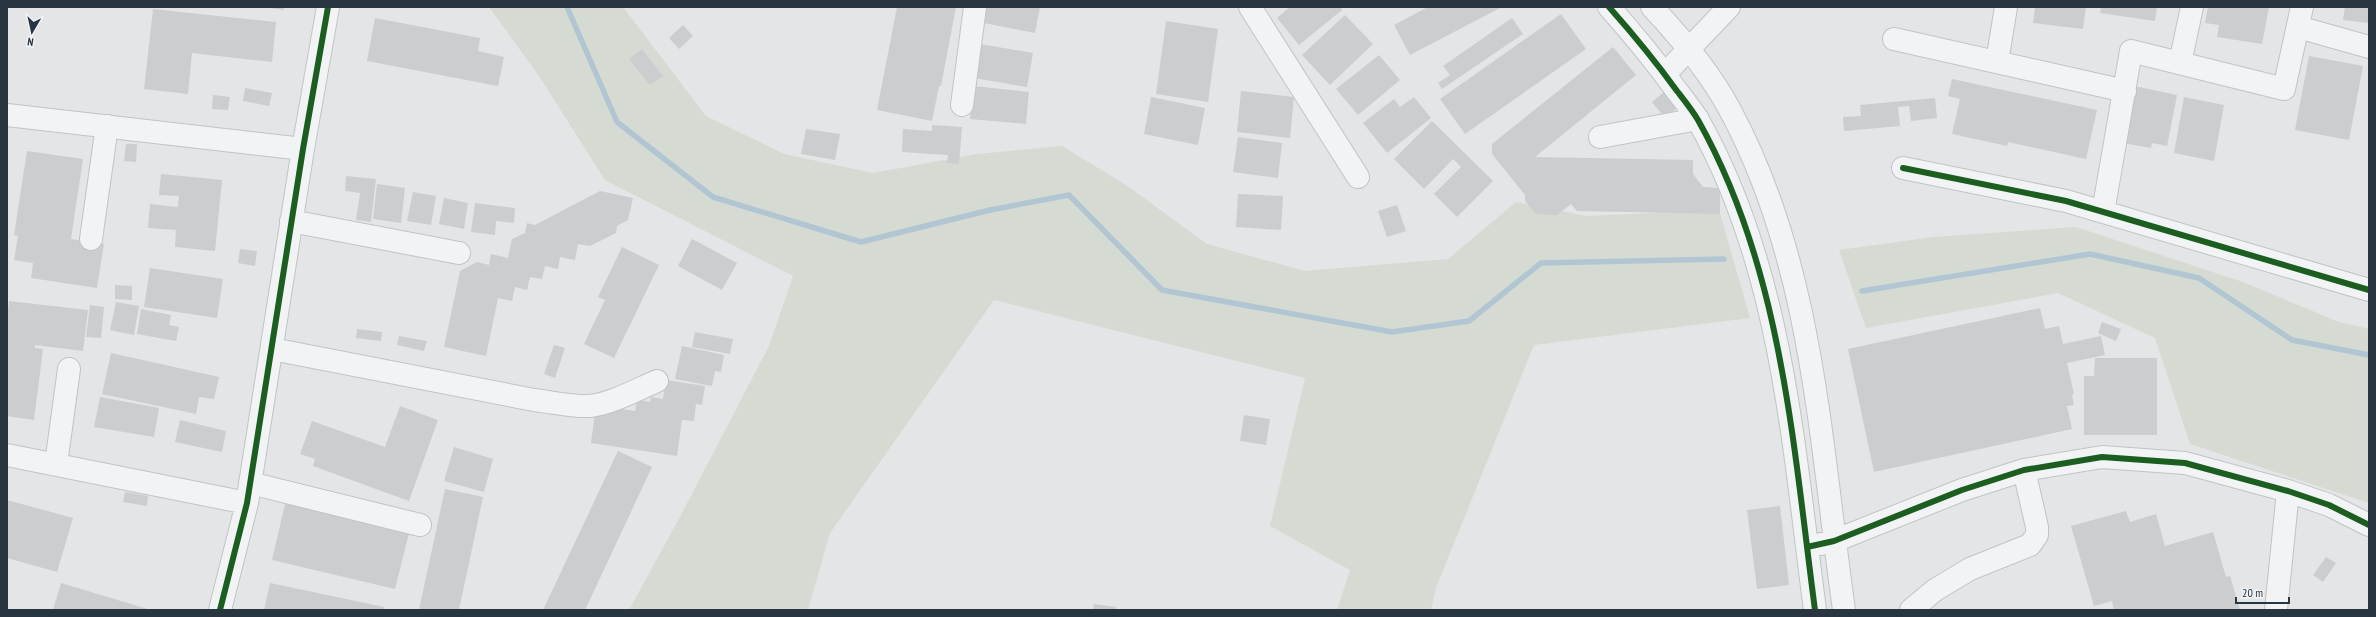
<svg xmlns="http://www.w3.org/2000/svg" width="2376" height="617" viewBox="0 0 2376 617" font-family="'PT Sans Narrow',sans-serif">
<style>
.green{fill:#d5dbd3}
.lines{fill:none;stroke-linecap:round;stroke-linejoin:round}
.stream{stroke:#b1c6d2;stroke-width:5.5}
.building{fill:#cbcdcf}
.minor-casing{stroke:#c1c3c5;stroke-width:24}
.minor{stroke:#f2f3f4;stroke-width:22}
.cycleway-casing{stroke:#f0f4f7;stroke-width:8}
.cycleway{stroke:#1b5e20;stroke-width:6}
</style>
<rect width="100%" height="100%" fill="#e3e5e7"/>
<path class="green" d="M489,7h134l83,109 78,38 89,19 104,-19 85,-8 64,39 81,59 98,27 143,-12 68,-57 71,14 132,-6 31,108 -216,27 -98,243 -5,22h-94l13,-40 -80,-44 35,-148 -311,-78 -164,233 -22,77h-179l52,-95 88,-169 24,-70 -188,-96 -66,-104z
M2076,227l167,55 96,40 30,7v174l-179,-59 -35,-106 -97,-45 -192,35 -27,-78 94,-13z"/>
<g class="lines">
<path class="stream" d="M567,7l50,115 96,75 148,45 129,-32 79,-15 93,95 230,42 77,-11 72,-58 183,-4
M1862,291l228,-37 109,24 93,62 77,15"/>
</g>
<path class="building" d="M263,7h21v3z
M897,7h59l-15,79h-2l-7,35 -55,-11z
M987,7h53l-5,26 -51,-10z
M1290,7h50l2,3 -43,35 -22,-27z
M1428,7h74l-92,48 -16,-30z
M2035,7h51l-3,22 -50,-6z
M2101,7h56l-2,14 -55,-8z
M2208,7h61l-7,37 -45,-7 2,-12 -14,-2z
M2345,7h24v16l-26,-3z
M153,9l123,13 -4,40 -80,-9 -4,41 -44,-5z
M1561,14l25,35 -121,85 -25,-35z
M1345,15l28,29 -43,41 -28,-30z
M375,18l105,20 -2,13 26,6 -6,29 -131,-25z
M1512,18l11,16 -81,55 -4,-6 12,-8 -7,-9z
M1166,21l52,8 -10,73 -52,-8z
M683,25l10,11 -14,13 -10,-11z
M980,44l53,9 -6,34 -53,-9z
M1613,47l23,28 -101,82 158,3v14l10,13 17,1v26l-143,-3 -6,-7 -14,11 -21,-1 -11,-13v-6l-33,-41v-10z
M642,49l21,27 -13,9 -21,-26z
M1379,55l21,25 -42,35 -22,-26z
M2309,56l54,10 -14,74 -54,-10z
M1952,79l145,31 -11,49 -78,-17 -1,4 -55,-12 8,-35 -12,-3z
M973,86l56,6 -3,32 -56,-5z
M2134,86l43,9 -10,51 -15,-3 -1,5 -28,-5z
M245,88l27,5 -3,13 -26,-5z
M1241,91l53,6 -4,41 -53,-6z
M1664,92l13,16 -12,10 -13,-16z
M213,95l17,2 -2,13 -16,-1z
M1151,97l54,11 -7,37 -54,-11z
M1414,97l17,21 -44,35 -24,-30 31,-24 6,8z
M2184,97l40,8 -10,56 -40,-8z
M1935,98l2,20 -26,3 -2,-15 -11,1 2,19 -56,5 -1,-14 18,-1 -1,-11z
M1432,121l61,60 -36,36 -23,-23 27,-27 -8,-8 -29,30 -30,-30z
M932,125l30,2 -3,37 -12,-1 1,-8 -46,-3 1,-23 29,2z
M806,129l34,5 -5,26 -34,-6z
M1238,137l44,6 -4,35 -45,-6z
M126,144h11l-1,18 -12,-1z
M27,151l56,8 -12,80 33,5 -7,44 -66,-10 2,-15 -19,-3 4,-24 -4,-1z
M161,174l61,6 -7,71 -40,-4 1,-17 -28,-2 2,-24 28,3 1,-11 -20,-1z
M346,176l30,3 -5,43 -15,-2 4,-27 -15,-2z
M377,184l28,4 -4,35 -28,-4z
M600,191l33,7 -5,22 -11,6 -1,7 -26,13 -12,-2 -3,16 -15,-3 -2,12 -13,-3 -3,13 -12,-2 -3,13 -12,-3 -3,14 -14,-3 -12,58 -42,-9 16,-76 17,-9 12,3 2,-11 17,4 4,-19 13,-6 2,-10 8,2z
M413,192l23,4 -5,29 -24,-4z
M1238,194l45,2 -2,34 -45,-3z
M444,198l24,5 -4,26 -25,-5z
M475,203l40,5 -1,15 -18,-2 -1,14 -24,-3z
M1397,205l9,26 -19,6 -9,-26z
M692,239l45,24 -15,27 -44,-24z
M622,247l37,18 -45,93 -30,-14 21,-44 -7,-3z
M240,249l17,2 -2,15 -17,-3z
M150,268l73,11 -6,39 -73,-11z
M115,285l17,1v14l-17,-1z
M9,301l79,9 -5,41 -48,-6v3l8,1 -9,71 -27,-4v-95z
M116,302l23,4 -5,29 -24,-5z
M90,305l14,2 -3,31 -15,-1z
M2040,308l5,21 14,-3 4,18 38,-8 4,19 -38,8 7,31 -2,1 2,10 -7,1 5,23 -198,43 -26,-123z
M141,309l30,6 -2,10 10,2 -3,14 -39,-7z
M2102,322l19,7 -5,12 -18,-8z
M357,329l25,3 -1,9 -25,-3z
M695,332l38,7 -3,15 -38,-7z
M399,336l28,5 -3,10 -27,-6z
M554,345l11,3 -10,30 -11,-4z
M682,346l42,9 -3,17 -6,-1 -3,15 -37,-7z
M111,353l108,24 -5,22 -15,-2 -3,17 -94,-20z
M2095,358h62v77h-73v-59h10z
M666,380l39,6 -3,19 -6,-1 -2,17 -12,-1 -5,36 -86,-13 5,-38 39,6 2,-11 13,2 1,-5 12,2z
M100,397l59,11 -5,29 -60,-10z
M400,406l38,14 -29,81 -96,-35 2,-7 -15,-5 12,-33 73,26z
M1244,415l26,4 -4,26 -26,-4z
M180,420l46,11 -4,21 -47,-10z
M454,447l39,12 -9,33 -40,-11z
M618,451l34,16 -67,143h-42z
M445,489l38,8 -24,113h-40z
M125,492l23,4 -1,10 -24,-4z
M7,500l66,18 -16,54 -50,-14z
M286,500l124,29 -15,60 -123,-29z
M1780,506l9,79 -32,4 -10,-79z
M2126,511l4,11 26,-8 9,32 48,-14 13,45 4,-1 10,34h-126l-2,-9 -18,5 -23,-80z
M2326,557l10,6 -13,19 -10,-7z
M61,583l90,27h-98z
M270,583l114,24v3h-120z
M1094,604l22,3v3h-23z"/>
<g class="lines">
<g class="minor-casing">
<path id="minor" d="M1250,7l108,170
M1609,7c24,27 47,55 68,84 7,9 15,19 21,29 84,149 95,324 117,490
M1652,7c29,31 58,65 78,103 83,154 90,331 114,500
M2298,27l71,20
M1894,39l231,52
M1997,62l9,-55
M2180,63l12,-56
M1665,74l64,-67
M962,105l13,-98
M7,115l296,34
M1600,137l98,-18
M1903,168l163,33 303,89
M2103,212l28,-161 153,38 18,-82
M291,221l168,32
M91,239l16,-113
M272,349l262,51c18,2 38,7 56,6 23,-3 46,-16 67,-25
M7,455l240,48
M56,464l13,-95
M250,483l170,42
M1821,544l13,-3 128,-51 62,-20 78,-13 83,6 103,28 41,14 40,20
M220,610l27,-107 56,-354 25,-142
M1911,610l24,-20 35,-21 60,-24 7,-10v-8l-13,-57
M2276,610l12,-119"/>
</g>
<use href="#minor" class="minor"/>
<g class="cycleway-casing">
<path id="cycleway" d="M1609,7c24,27 47,55 68,84 7,9 15,19 21,29 84,149 95,324 117,490
M1903,168l163,33 303,89
M1807,547l27,-6 128,-51 62,-20 78,-13 83,6 103,28 41,14 40,20
M220,610l27,-107 56,-354 25,-142"/>
</g>
<use href="#cycleway" class="cycleway"/>
</g>
<rect width="2376" height="617" fill="none" stroke="#293541" stroke-width="16"/>
<g transform="translate(32 32) rotate(189)" stroke="#f0f4f7" stroke-width="3" paint-order="stroke">
<path d="M0-3L7 15L0 10L-7 15Z" fill="#293541"/>
<text y="-6" font-size="11" font-weight="bold" text-anchor="middle" fill="#293541">N</text>
</g>
<path d="M2236 597v6h53v-6" fill="none" stroke="#293541" stroke-width="2"/>
<text x="2242" y="597" font-size="12" fill="#293541" stroke="#f0f4f7" stroke-width="3" paint-order="stroke">20 m</text>
</svg>
